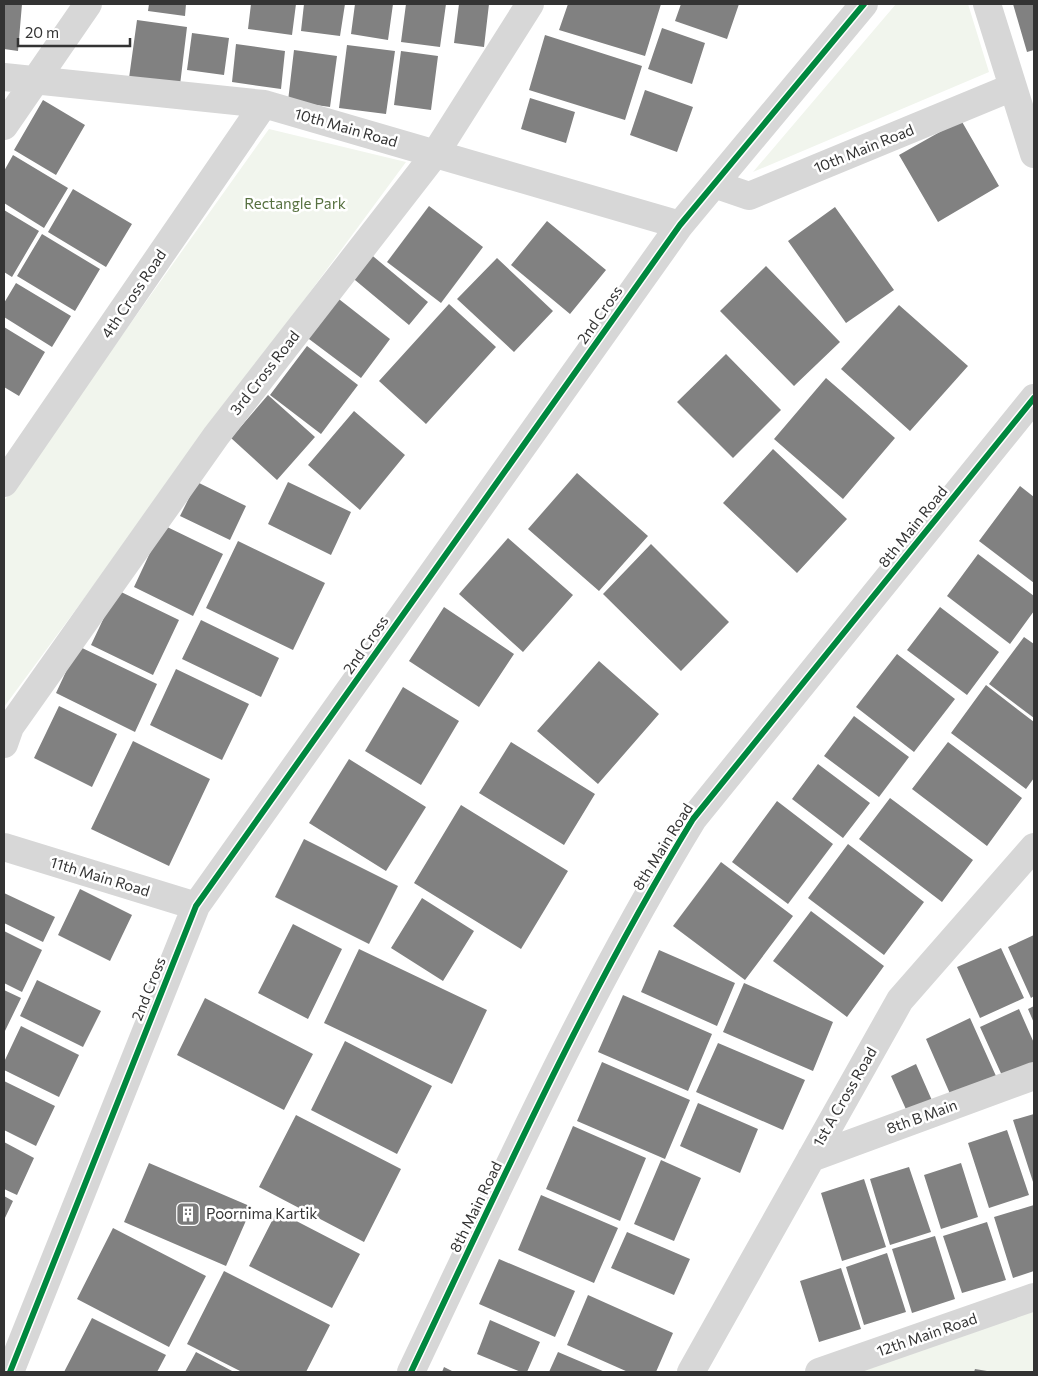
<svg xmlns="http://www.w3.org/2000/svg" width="1038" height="1376" viewBox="0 0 1038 1376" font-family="Commissioner,sans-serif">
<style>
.green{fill:#f1f5ed}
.building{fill:#818181}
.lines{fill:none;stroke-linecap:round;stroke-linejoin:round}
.minor{stroke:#d7d7d7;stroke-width:28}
.cycleway-casing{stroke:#fff;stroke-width:9}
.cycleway{stroke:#00873e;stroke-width:6}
.labels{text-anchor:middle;stroke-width:5;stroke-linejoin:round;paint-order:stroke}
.street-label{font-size:15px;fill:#333;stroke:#fff}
.park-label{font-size:15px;fill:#56703f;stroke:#fff}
.poi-label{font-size:15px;fill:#333;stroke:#fff;text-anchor:start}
</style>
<rect width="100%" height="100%" fill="#fff"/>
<path class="green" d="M896,4h72l21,68 -236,100z
M269,129l137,33 -402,545v-206z
M1034,1297v75h-216z"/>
<path class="building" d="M4,4h18l-4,47 -14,-2z
M149,4h37l-1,12 -37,-5z
M251,4h45l-4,31 -44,-6z
M304,4h41l-5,32 -39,-5z
M355,4h38l-5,36 -37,-6z
M406,4h40l-6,43 -39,-5z
M459,4h30l-5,43 -30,-4z
M568,4h93l-16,52 -86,-26z
M681,4h58l-12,35 -52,-18z
M1013,4h21v46l-7,2z
M137,20l50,7 -7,58 -51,-7z
M662,28l43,15 -13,41 -44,-15z
M192,33l37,5 -5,37 -37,-5z
M545,35l97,31 -17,54 -96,-30z
M236,44l49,7 -4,38 -49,-7z
M347,45l48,6 -9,63 -47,-6z
M294,50l43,6 -7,51 -42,-6z
M401,51l37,5 -7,54 -37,-5z
M645,90l48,17 -16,45 -47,-17z
M530,98l45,14 -9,31 -45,-14z
M43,100l42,25 -29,50 -42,-25z
M961,120l38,66 -61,36 -39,-67z
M13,155l55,33 -24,40 -40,-25v-32z
M73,189l59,35 -26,43 -58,-35z
M429,206l54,41 -42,56 -54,-41z
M835,207l59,83 -48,33 -58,-82z
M4,210l35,21 -27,46 -8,-5z
M547,221l59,49 -36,44 -59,-49z
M42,234l58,35 -25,42 -58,-35z
M368,252l60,50 -19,23 -60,-50z
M497,258l56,53 -39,41 -57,-53z
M766,266l74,76 -46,44 -74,-75z
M16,283l55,33 -19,31 -48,-30v-14z
M335,296l55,43 -29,39 -56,-42z
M449,304l47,43 -70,77 -47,-43z
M899,305l69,61 -58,65 -69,-62z
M4,327l41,25 -26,44 -15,-9z
M307,346l51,39 -37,49 -51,-39z
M726,354l55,56 -48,48 -56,-56z
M826,378l69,60 -52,61 -69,-60z
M268,395l47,42 -38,43 -46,-42z
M354,411l51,44 -45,55 -52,-45z
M773,449l74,70 -50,54 -74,-70z
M577,473l71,63 -49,55 -71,-62z
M197,482l49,24 -16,34 -50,-24z
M288,482l63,30 -20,43 -63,-31z
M1020,486l14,11v86l-55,-42z
M163,525l60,29 -30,62 -59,-29z
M508,538l65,57 -50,57 -64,-58z
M238,541l87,42 -32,67 -87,-42z
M651,544l78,78 -48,49 -78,-77z
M978,554l56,42v15l-24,33 -63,-48z
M117,590l62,30 -26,55 -62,-30z
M444,607l70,47 -35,53 -70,-46z
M940,607l59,45 -32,43 -60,-45z
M201,620l78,38 -18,39 -79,-38z
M1024,637l10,7v74l-45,-34z
M78,646l79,38 -22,48 -79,-39z
M897,654l58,45 -41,53 -58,-45z
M599,661l60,53 -61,70 -61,-53z
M176,669l73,35 -27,56 -72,-35z
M986,685l48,37v56l-8,11 -75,-56z
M403,687l56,34 -38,64 -56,-34z
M59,706l58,28 -25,53 -58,-29z
M854,716l55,41 -30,40 -55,-41z
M133,741l77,38 -41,87 -78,-37z
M511,742l84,52 -31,51 -85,-52z
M948,742l74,56 -35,48 -75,-57z
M349,759l77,48 -40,64 -77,-48z
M818,764l52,39 -27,35 -51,-39z
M890,798l83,62 -31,42 -83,-63z
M777,801l56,43 -45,60 -56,-42z
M461,805l107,66 -47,78 -107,-66z
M304,839l94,47 -29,58 -94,-47z
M848,844l76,58 -40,53 -76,-57z
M721,862l72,54 -48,64 -72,-54z
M80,889l52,26 -22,46 -52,-26z
M4,893l51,24 -12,25 -39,-19z
M422,898l52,33 -31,50 -52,-33z
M811,911l73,55 -37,51 -74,-56z
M293,924l49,25 -34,70 -50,-26z
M4,931l38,19 -20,42 -18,-9z
M1034,935v61l-3,2 -23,-51z
M1001,948l23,50 -44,20 -23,-51z
M359,949l128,61 -35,74 -128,-61z
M659,950l76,33 -18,43 -76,-34z
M37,980l64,31 -18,36 -63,-31z
M744,983l89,39 -20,49 -90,-39z
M4,990l17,8 -17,35z
M623,995l89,39 -24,57 -90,-39z
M205,998l108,56 -29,56 -107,-55z
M1034,1006v17l-6,-14z
M1019,1009l15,34v23l-30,14 -24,-53z
M970,1018l26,58 -45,20 -25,-57z
M21,1026l58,29 -20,42 -55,-27v-8z
M345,1041l87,45 -35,68 -86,-44z
M718,1043l87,37 -22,50 -87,-38z
M602,1062l88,38 -25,59 -88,-38z
M916,1064l18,41 -25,11 -18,-40z
M4,1081l51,25 -19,40 -32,-16z
M698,1103l60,26 -18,44 -60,-27z
M1034,1114v71l-21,-65z
M296,1115l105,54 -37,73 -105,-55z
M573,1126l73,32 -26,63 -74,-32z
M1007,1130l22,65 -40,13 -21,-65z
M4,1142l30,16 -17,37 -13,-6z
M661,1160l40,18 -27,63 -40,-17z
M149,1163l103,44 -26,59 -102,-44z
M961,1163l17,54 -37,12 -17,-54z
M909,1167l22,65 -41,13 -20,-66z
M864,1179l22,68 -44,14 -21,-68z
M541,1195l77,33 -24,55 -76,-33z
M4,1196l9,5 -9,19z
M1034,1205v66l-21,7 -19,-61z
M277,1211l83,43 -28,54 -83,-42z
M987,1222l19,58 -44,13 -19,-57z
M113,1228l93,48 -37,71 -92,-48z
M627,1232l63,27 -16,36 -63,-27z
M935,1236l20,63 -43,14 -20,-64z
M887,1253l19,59 -42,13 -18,-58z
M499,1259l76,32 -20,46 -76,-33z
M841,1268l20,61 -42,13 -19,-61z
M224,1271l106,54 -24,47h-64l-55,-28z
M588,1295l85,38 -17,39h-28l-61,-27z
M92,1318l74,37 -9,17h-93z
M490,1320l50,22 -13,30h-6l-44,-18z
M196,1352l38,20h-49z
M558,1352l47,20h-56z
M444,1367l10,5h-12z
M975,1369l12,2v1h-13z"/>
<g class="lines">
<path class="minor" d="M987,4l47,150
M4,77l260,27 416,121
M4,126l84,-122
M714,184l35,12 264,-109
M4,483l260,-379
M4,744l6,-17 206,-291 219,-282 95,-150
M4,847l192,59
M811,1158l223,-82
M10,1372l186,-466 484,-681 184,-221
M411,1372c89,-187 174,-376 282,-553l341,-421
M691,1372l209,-372 134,-153
M819,1372l215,-75"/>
<g class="cycleway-casing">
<path id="cycleway" d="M10,1372l186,-466 484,-681 184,-221
M411,1372c89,-187 174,-376 282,-553l341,-421"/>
</g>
<use href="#cycleway" class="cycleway"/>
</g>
<defs>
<g id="building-square" transform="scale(1.25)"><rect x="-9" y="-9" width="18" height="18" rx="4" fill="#7a7a7a" stroke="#fff"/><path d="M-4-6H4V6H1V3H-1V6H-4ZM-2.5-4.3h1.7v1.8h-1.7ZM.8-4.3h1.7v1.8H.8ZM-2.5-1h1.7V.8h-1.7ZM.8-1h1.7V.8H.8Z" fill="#fff"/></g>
</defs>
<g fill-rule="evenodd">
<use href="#building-square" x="188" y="1214"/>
</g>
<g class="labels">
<g class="street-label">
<text transform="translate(346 128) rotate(16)" y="5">10th Main Road</text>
<text transform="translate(864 149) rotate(-22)" y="5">10th Main Road</text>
<text transform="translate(134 294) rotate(-56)" y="5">4th Cross Road</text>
<text transform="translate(600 315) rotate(-55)" y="5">2nd Cross</text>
<text transform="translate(265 373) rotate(-52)" y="5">3rd Cross Road</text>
<text transform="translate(913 527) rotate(-51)" y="5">8th Main Road</text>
<text transform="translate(366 645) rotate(-55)" y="5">2nd Cross</text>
<text transform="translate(663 847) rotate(-58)" y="5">8th Main Road</text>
<text transform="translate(100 877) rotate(17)" y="5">11th Main Road</text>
<text transform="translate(149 989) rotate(-68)" y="5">2nd Cross</text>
<text transform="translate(845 1097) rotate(-60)" y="5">1st A Cross Road</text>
<text transform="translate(922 1117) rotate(-20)" y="5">8th B Main</text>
<text transform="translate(476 1207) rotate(-64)" y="5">8th Main Road</text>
<text transform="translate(927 1335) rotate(-19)" y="5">12th Main Road</text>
</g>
<g class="park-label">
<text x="295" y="209">Rectangle Park</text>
</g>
<g class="poi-label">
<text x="206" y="1219">Poornima Kartik</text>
</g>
</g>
<rect width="1038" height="1376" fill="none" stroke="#333333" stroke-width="10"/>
<path d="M18 38v8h112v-8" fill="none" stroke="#333333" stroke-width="2.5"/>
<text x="25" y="38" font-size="15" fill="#333333" stroke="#ffffff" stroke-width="4" paint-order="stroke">20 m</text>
</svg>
